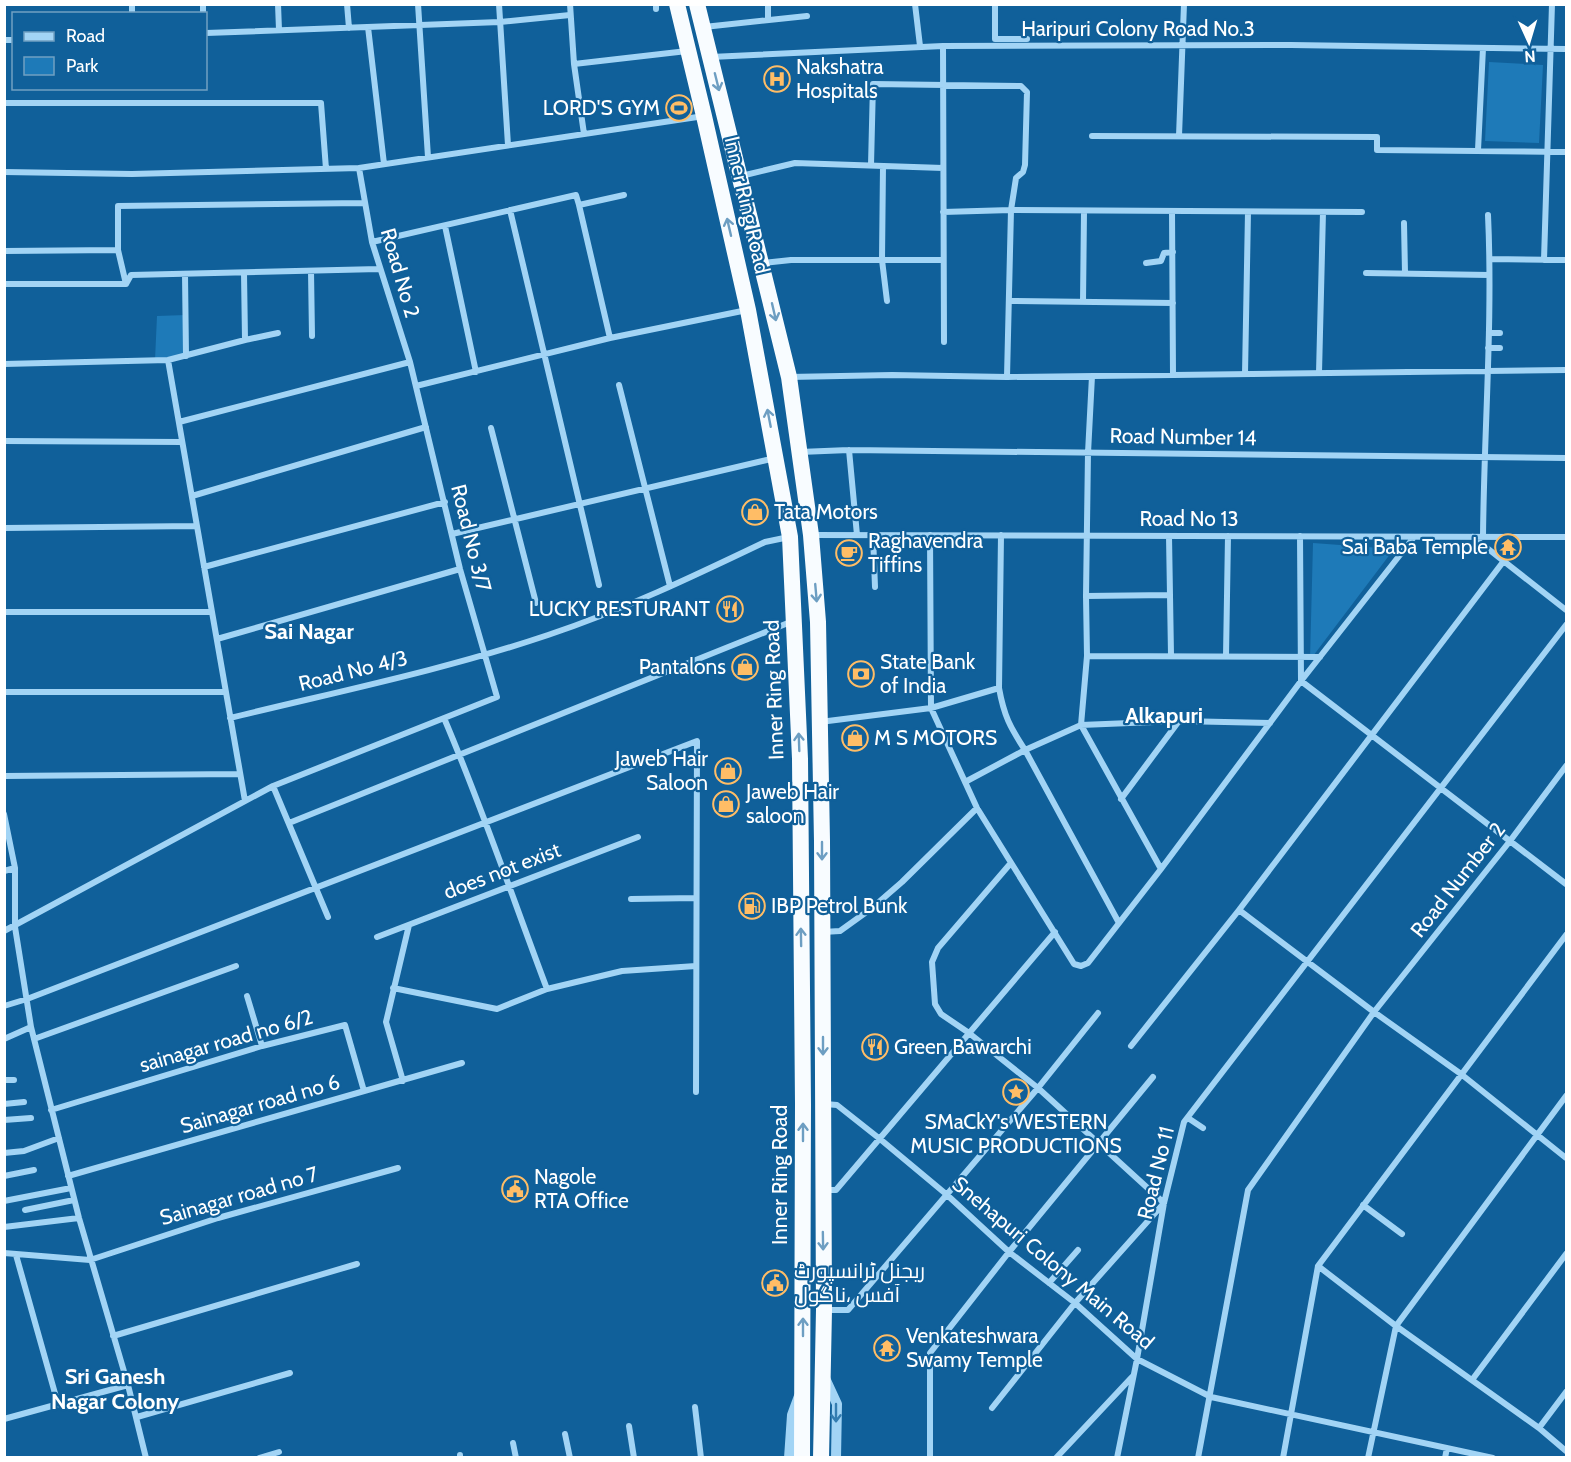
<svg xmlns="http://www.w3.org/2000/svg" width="1571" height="1462" viewBox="0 0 1571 1462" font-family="Cabin,Cairo,sans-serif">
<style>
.green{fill:#1e7ab8}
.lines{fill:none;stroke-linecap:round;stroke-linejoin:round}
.minor{stroke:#a2d4f5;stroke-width:6}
.tertiary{stroke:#a2d4f5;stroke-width:10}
.trunk{stroke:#f8fcff;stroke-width:16}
.oneway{stroke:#6d9ec2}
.oneway2{stroke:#347db1}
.labels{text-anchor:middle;stroke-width:4.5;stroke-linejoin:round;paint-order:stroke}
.street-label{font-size:21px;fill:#fff;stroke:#10609a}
.poi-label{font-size:21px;fill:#fff;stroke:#10609a;text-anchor:start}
.neighbourhood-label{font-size:22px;font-weight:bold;fill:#fff;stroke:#10609a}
</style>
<rect width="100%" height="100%" fill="#10609a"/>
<path class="green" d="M1489,62l54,3 -4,78 -54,-2z
M186,315v41l-31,4 2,-44z
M1313,543l81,6 -84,111z"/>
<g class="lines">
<path class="minor" d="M132,4v10
M203,4v10
M278,4l1,26
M347,4l2,24
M418,4l10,153
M499,4l9,141
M570,4l4,60
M656,4v5
M768,4v16
M915,4l5,42
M995,4v35h32
M368,27l16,137
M704,27l103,-11
M206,33l294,-11 70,-7
M4,40h10
M943,46l1,296
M711,57l232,-11 348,-1 275,4
M4,103h317l5,66
M584,134l-10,-70 113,-13
M1092,136l285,1v13l189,2
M1179,136l5,-132
M1478,150l5,-102
M871,165l2,-81 148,2 6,6 -2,73 -2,7 -7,6 -5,32 -68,2
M883,166l-1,94 5,41
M4,172l128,2 227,-6 345,-52
M741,176l54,-13 148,5
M579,205l31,133
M510,210l89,375
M1172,211l1,164
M1404,223l1,50
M445,226l31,146
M372,242l204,-47 3,10 45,-10
M118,250l8,34
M4,251l114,-1v-44l246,-3
M1490,259l76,1
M1544,260l8,-256
M763,263l28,-3h152
M1146,263l15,-2 3,-8 9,-1
M311,271l1,65
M1366,273l123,2
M185,274l1,82
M4,284h122l5,-9 248,-6
M1009,301l164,2
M1083,302l1,-90
M1489,333h11
M245,340l33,-7
M1488,348h12
M168,360l77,441
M4,364l164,-4 77,-20 -1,-67
M1319,373l4,-161
M1245,374l3,-162
M1092,376l-4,77 -2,143 1,60 -6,69 80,144
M789,377l103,-2 115,2 559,-7
M1007,377l4,-167 351,2
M619,385l51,201
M416,386l194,-48 137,-28
M179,422l231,-60
M491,428l45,175
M4,441l178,1
M849,450l8,85
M800,452l49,-2 717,8
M192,496l234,-69
M4,528l193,-2
M452,534l323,-76
M812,535l754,2
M873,535l2,52
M930,535l1,173 46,100 97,156 7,2 7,-3 73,-94 140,-188 113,-144
M1001,535l-2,153c5,28 11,39 26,62l94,173
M1169,536l2,119
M1300,536l1,145 265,203
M1473,537l93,73
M1483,537c1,-108 10,-215 5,-322
M204,567l241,-65
M1086,596l84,-1
M4,612h208
M217,639l243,-70
M1087,656l233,1
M1226,656l2,-120
M4,692h222
M230,718c106,-26 214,-48 318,-83 75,-25 146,-59 217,-93l24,-5
M444,718c38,89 69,181 103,271
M820,722l111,-14 68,-20
M4,776l236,-2
M965,782l60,-32 56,-25 98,-4 91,2
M273,786l55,131
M1121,799l58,-78
M4,814l11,54v59l16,100 48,191 49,167 18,73
M289,823l504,-202
M4,871l11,-3
M631,899l65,-1
M1239,910l135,102 87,62 105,84
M4,931l269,-145 224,-89 -37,-128 -50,-207 -38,-120 -13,-74
M823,932l17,-1 32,-23 30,-26 75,-74
M377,937l261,-100
M393,988l104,21 50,-20 75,-18 74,-5
M247,996l15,50
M4,1006l23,-7 670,-258 -1,351
M4,1039l27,-12
M34,1039l202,-73
M1131,1046l108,-136 264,-348
M4,1080h10
M403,1081l-17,-59 23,-97
M4,1104l20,-2
M825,1104l12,1 43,34 66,55 63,58 66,51 62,56 74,38 282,61
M51,1110l211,-64 83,-21 19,66
M1188,1118l15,10
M4,1120l27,-2
M4,1153l20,-2 35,-13
M4,1176l30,-6
M68,1176l394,-113
M826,1190h10l219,-258
M4,1201l67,-13
M1363,1205l39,29
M25,1210l49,-10
M4,1227l75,-9
M4,1253l86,7 128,-42 180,-50
M16,1255l42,149
M1318,1266l78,60 143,102 27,23
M1049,1283l29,-33
M826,1310h22l190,-222 60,-75
M113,1336l244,-72
M1472,1380l94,-126
M695,1407l6,51
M992,1408l83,-105 89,-100 -126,-115 -69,-55 -28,-19 -6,-10 -3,-42 6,-14 72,-84
M137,1417l153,-44
M4,1419l124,-34
M629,1426l5,32
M1539,1428l27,-36
M565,1434l5,24
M513,1443l3,15
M460,1455v3
M259,1458l20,-6
M930,1458v-105l79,-101 144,-175
M1056,1458l76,-81
M1117,1458l20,-99 27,-156 20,-81 382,-497
M1198,1458l50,-268 126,-178 136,-171 56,-75
M1283,1458l35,-192 248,-331
M1368,1458l28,-132 170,-230
M1445,1458l2,-10"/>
<path class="tertiary" d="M825,1378l12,26 -1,54
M789,1458l3,-43 7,-19"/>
<path class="trunk" d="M677,4l27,112 44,194 42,227 10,222 3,345 -1,354
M697,4l92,373 22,158 7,87 4,219 2,469 -3,148"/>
</g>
<defs><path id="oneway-shaft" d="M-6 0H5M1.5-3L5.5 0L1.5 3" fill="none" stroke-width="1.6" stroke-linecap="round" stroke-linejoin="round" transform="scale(1.5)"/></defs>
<g class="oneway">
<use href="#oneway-shaft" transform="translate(717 82) rotate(76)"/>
<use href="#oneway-shaft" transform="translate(729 227) rotate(-103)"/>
<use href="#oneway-shaft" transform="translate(774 312) rotate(77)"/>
<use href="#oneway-shaft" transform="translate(769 418) rotate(-101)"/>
<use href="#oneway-shaft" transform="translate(816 593) rotate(85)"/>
<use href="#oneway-shaft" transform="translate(799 742) rotate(-92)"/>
<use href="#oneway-shaft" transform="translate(822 851) rotate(90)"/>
<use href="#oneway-shaft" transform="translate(801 937) rotate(-91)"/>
<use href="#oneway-shaft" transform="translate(823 1046) rotate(90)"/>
<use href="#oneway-shaft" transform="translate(803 1132) rotate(-90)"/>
<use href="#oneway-shaft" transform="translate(823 1241) rotate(89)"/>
<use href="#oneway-shaft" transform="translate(803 1327) rotate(-90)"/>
</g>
<use class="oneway2" href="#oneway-shaft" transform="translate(836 1413) rotate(90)"/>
<defs>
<g id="hospital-ring" transform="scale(1.35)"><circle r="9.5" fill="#10609a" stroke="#ffbd66" stroke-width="1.5"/><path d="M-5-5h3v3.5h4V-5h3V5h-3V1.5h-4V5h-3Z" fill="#ffbd66"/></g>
<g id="stadium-ring" transform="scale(1.35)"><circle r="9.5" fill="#10609a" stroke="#ffbd66" stroke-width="1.5"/><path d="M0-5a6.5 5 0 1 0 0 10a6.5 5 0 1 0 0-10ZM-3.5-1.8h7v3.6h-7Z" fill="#ffbd66"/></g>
<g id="shop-ring" transform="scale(1.35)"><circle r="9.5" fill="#10609a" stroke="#ffbd66" stroke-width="1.5"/><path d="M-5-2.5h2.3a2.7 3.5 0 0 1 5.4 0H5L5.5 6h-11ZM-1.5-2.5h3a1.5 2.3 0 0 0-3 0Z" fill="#ffbd66"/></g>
<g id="temple-ring" transform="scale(1.35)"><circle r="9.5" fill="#10609a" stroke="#ffbd66" stroke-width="1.5"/><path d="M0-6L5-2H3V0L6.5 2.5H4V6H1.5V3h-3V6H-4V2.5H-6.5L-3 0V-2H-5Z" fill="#ffbd66"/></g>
<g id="cafe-ring" transform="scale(1.35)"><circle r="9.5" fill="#10609a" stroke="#ffbd66" stroke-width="1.5"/><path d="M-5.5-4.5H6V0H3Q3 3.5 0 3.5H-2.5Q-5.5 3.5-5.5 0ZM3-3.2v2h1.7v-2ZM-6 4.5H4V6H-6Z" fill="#ffbd66"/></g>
<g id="restaurant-ring" transform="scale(1.35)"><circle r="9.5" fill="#10609a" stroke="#ffbd66" stroke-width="1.5"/><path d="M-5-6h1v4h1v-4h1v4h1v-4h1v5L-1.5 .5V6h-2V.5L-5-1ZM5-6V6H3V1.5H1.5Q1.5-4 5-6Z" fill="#ffbd66"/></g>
<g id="bank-ring" transform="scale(1.35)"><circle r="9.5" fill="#10609a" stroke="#ffbd66" stroke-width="1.5"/><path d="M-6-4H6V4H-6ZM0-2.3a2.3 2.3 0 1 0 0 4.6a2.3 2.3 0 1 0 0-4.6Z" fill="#ffbd66"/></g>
<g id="fuel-ring" transform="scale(1.35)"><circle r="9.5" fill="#10609a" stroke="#ffbd66" stroke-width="1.5"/><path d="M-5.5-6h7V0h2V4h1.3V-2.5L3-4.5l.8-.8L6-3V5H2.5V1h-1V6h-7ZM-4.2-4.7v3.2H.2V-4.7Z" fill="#ffbd66"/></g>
<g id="sight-ring" transform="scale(1.35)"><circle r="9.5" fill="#10609a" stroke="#ffbd66" stroke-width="1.5"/><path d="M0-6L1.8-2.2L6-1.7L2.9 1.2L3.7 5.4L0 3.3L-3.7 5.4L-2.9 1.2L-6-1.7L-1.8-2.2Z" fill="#ffbd66"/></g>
<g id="civic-ring" transform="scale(1.35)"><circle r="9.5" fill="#10609a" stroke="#ffbd66" stroke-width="1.5"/><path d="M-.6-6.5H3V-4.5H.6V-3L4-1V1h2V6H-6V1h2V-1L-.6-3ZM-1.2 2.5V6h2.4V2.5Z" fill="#ffbd66"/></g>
</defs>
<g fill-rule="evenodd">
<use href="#hospital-ring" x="777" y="79"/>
<use href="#stadium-ring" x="679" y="108"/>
<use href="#shop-ring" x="755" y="512"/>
<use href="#temple-ring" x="1508" y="547"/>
<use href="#cafe-ring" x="849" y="553"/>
<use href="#restaurant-ring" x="730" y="609"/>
<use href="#shop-ring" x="745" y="667"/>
<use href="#bank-ring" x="861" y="674"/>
<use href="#shop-ring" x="855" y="738"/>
<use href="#shop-ring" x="728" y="771"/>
<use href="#shop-ring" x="726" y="804"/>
<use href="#fuel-ring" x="752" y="906"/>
<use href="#restaurant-ring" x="875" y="1047"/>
<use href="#sight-ring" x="1016" y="1092"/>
<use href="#civic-ring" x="515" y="1189"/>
<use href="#civic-ring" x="775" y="1283"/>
<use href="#temple-ring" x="887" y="1348"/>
</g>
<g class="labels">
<g class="street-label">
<text x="1138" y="36">Haripuri Colony Road No.3</text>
<text transform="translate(747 205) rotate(77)" y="7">Inner Ring Road</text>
<text transform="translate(400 273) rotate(74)" y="7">Road No 2</text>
<text transform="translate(1183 437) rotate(1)" y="7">Road Number 14</text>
<text x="1189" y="526">Road No 13</text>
<text transform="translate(471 538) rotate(76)" y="7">Road No 3/7</text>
<text transform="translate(353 671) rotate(-14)" y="7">Road No 4/3</text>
<text transform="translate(774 690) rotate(-92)" y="7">Inner Ring Road</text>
<text transform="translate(502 871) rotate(-21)" y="7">does not exist</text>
<text transform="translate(1458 880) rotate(-52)" y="7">Road Number 2</text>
<text transform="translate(226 1041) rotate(-16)" y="7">sainagar road no 6/2</text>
<text transform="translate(260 1104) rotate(-16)" y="7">Sainagar road no 6</text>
<text transform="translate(1156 1173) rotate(-76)" y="7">Road No 11</text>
<text transform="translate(780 1175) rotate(-90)" y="7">Inner Ring Road</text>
<text transform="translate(239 1196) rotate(-16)" y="7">Sainagar road no 7</text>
<text transform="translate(1053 1263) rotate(40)" y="7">Snehapuri Colony Main Road</text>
</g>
<g class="poi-label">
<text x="796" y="74">Nakshatra<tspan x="796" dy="24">Hospitals</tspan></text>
<text x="660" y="115" text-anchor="end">LORD'S GYM</text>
<text x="774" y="519">Tata Motors</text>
<text x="868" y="548">Raghavendra<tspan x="868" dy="24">Tiffins</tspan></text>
<text x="1488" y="554" text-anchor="end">Sai Baba Temple</text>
<text x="710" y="616" text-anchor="end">LUCKY RESTURANT</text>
<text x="880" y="669">State Bank<tspan x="880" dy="24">of India</tspan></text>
<text x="726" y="674" text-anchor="end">Pantalons</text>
<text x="874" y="745">M S MOTORS</text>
<text x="708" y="766" text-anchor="end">Jaweb Hair<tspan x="708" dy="24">Saloon</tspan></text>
<text x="746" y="799">Jaweb Hair<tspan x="746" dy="24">saloon</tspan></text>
<text x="771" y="913">IBP Petrol Bunk</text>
<text x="894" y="1054">Green Bawarchi</text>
<text x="1016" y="1129" text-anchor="middle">SMaCkY's WESTERN<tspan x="1016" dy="24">MUSIC PRODUCTIONS</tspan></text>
<text x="534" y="1184">Nagole<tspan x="534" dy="24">RTA Office</tspan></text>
<text x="794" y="1278">ریجنل ٹرانسپورٹ<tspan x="794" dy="24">آفس ،ناگول</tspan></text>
<text x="906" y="1343">Venkateshwara<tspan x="906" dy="24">Swamy Temple</tspan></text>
</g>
<g class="neighbourhood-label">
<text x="309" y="639">Sai Nagar</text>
<text x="1164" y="723">Alkapuri</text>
<text x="115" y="1384">Sri Ganesh<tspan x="115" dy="25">Nagar Colony</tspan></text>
</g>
</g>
<rect width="1571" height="1462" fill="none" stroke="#ffffff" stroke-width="12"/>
<rect x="12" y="12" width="195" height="78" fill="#10609a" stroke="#70a0c2" stroke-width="1.5"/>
<rect x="24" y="32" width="30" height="9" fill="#a2d4f5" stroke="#70a0c2" stroke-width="1.5"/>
<text x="66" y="42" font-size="18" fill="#ffffff">Road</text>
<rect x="24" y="57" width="30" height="18" fill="#1e7ab8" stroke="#70a0c2" stroke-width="1.5"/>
<text x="66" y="72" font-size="18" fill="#ffffff">Park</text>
<g transform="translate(1529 42) rotate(176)" stroke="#10609a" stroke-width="4.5" paint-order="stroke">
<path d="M0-4.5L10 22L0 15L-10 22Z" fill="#ffffff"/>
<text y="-9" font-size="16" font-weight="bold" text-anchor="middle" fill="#ffffff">N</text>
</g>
</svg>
